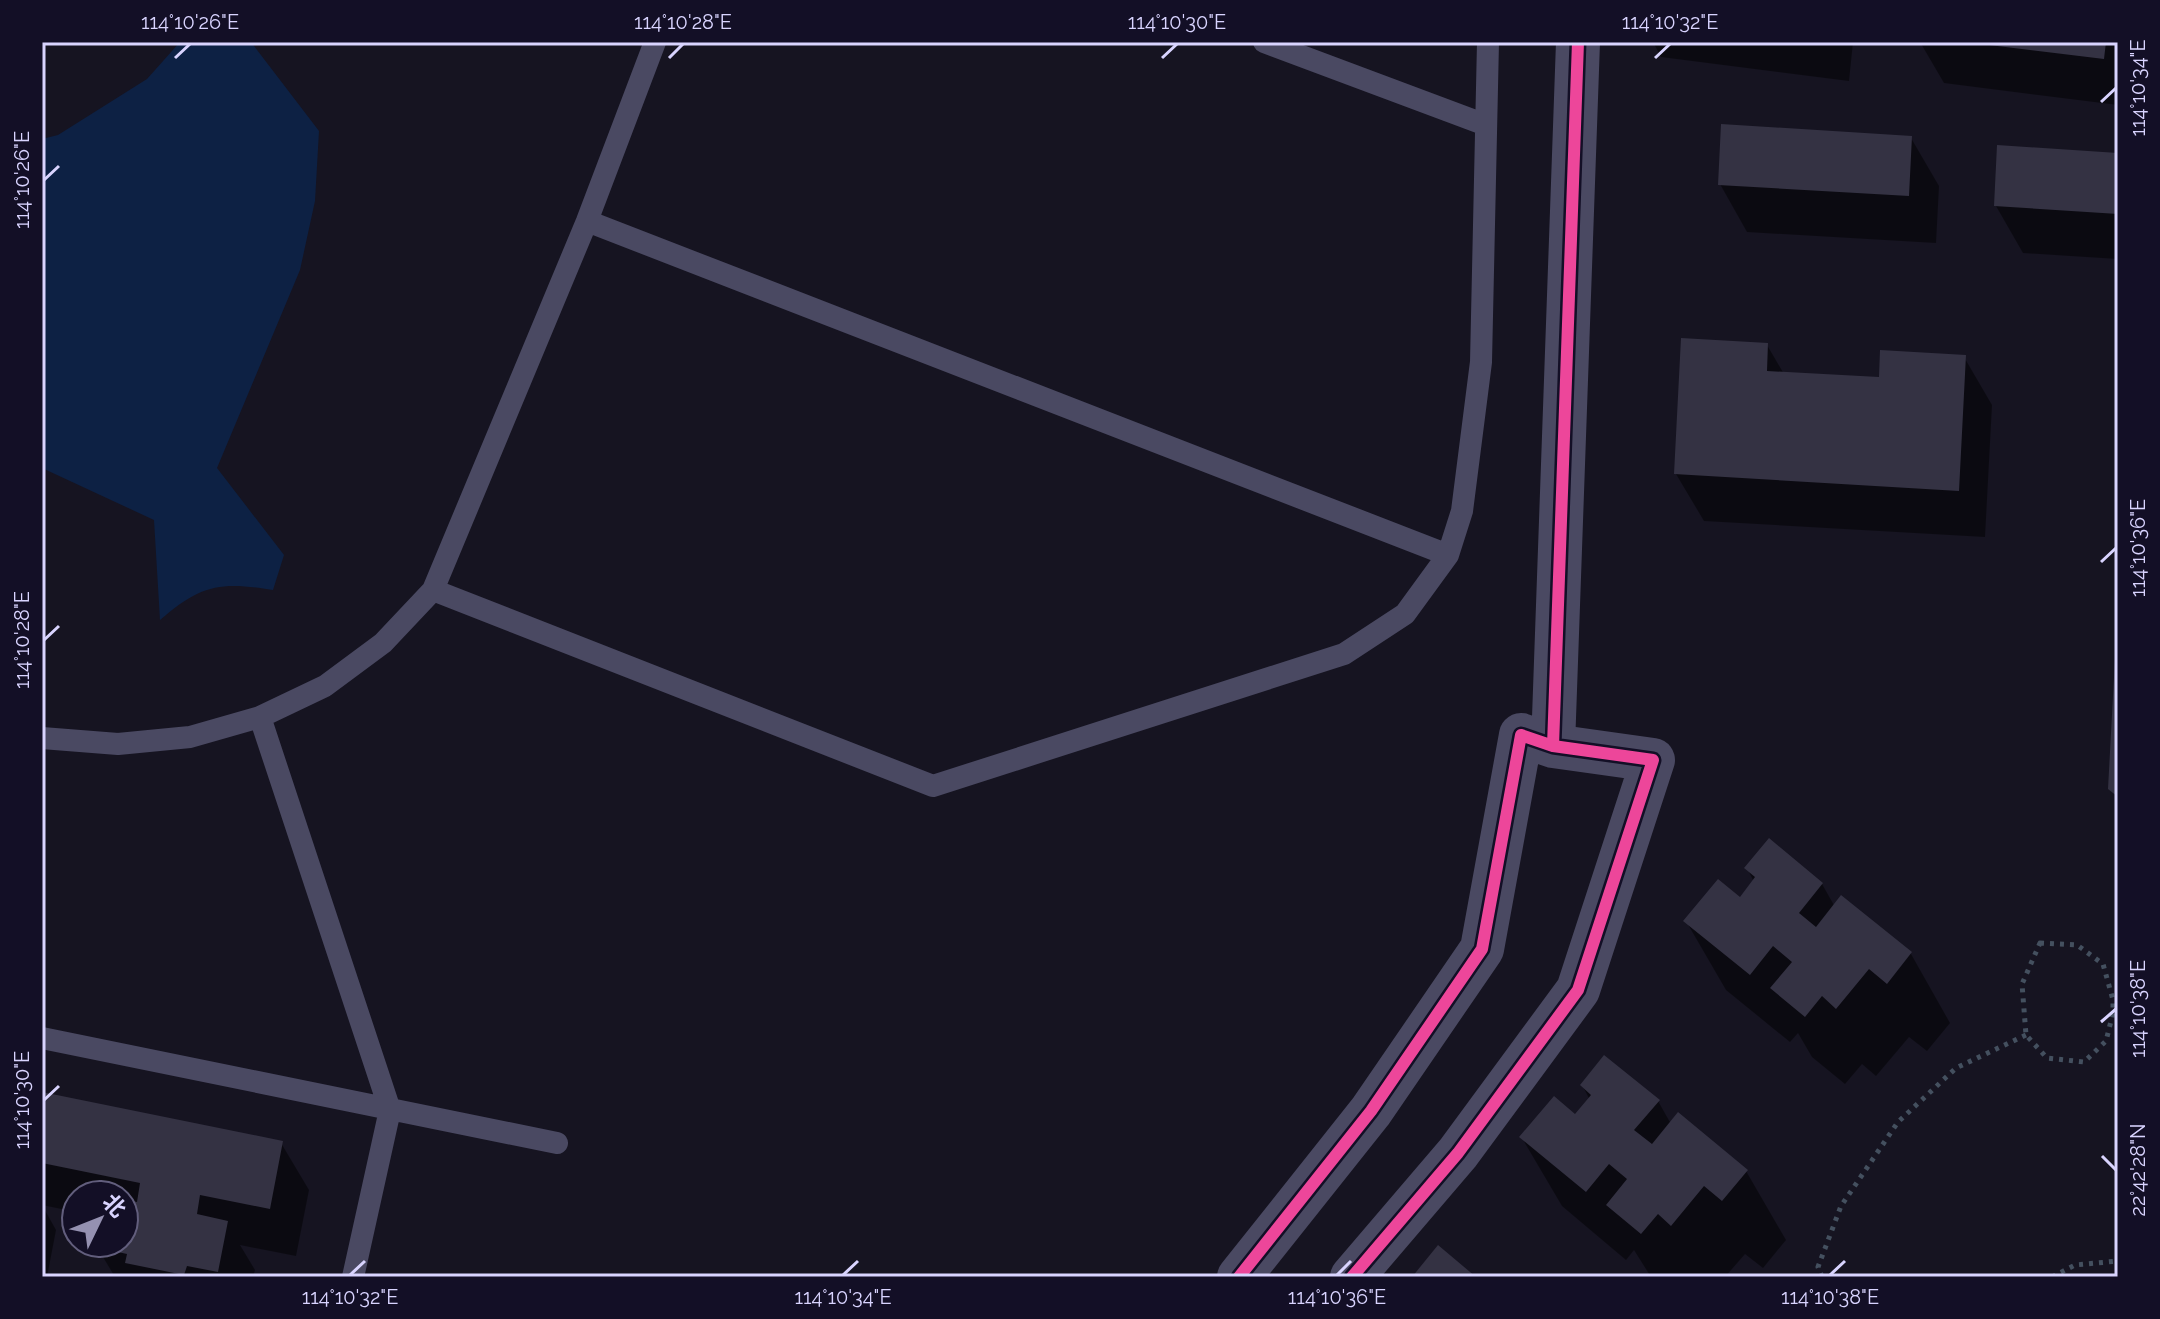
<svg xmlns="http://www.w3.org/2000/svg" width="2160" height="1319" viewBox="0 0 2160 1319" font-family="Raleway,'Noto Sans SC',sans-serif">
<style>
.water{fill:#0d2144}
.shadow{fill:#0007}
.building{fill:#343243}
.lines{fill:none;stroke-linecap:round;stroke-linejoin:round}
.path{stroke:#44505f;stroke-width:5;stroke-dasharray:4 6;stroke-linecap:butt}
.lane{stroke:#4a4962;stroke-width:22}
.street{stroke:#4a4962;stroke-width:44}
.cycleway-casing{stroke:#130f26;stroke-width:17}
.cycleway{stroke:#ed469a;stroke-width:12}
.ticks{fill:none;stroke:#d9d4ff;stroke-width:3}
.neatline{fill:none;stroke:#d9d4ff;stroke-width:3}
.ticks-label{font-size:20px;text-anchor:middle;fill:#d9d4ff}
</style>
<rect width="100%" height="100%" fill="#161421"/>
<path class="water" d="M180,42h71l68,89 -4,70 -15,69 -83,198 67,87 -11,35c-53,-9 -73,-5 -113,30l-6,-100 -112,-52v-329l16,-4 89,-56z"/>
<path class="shadow" d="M1653,42h200l-4,39 -188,-24z
M1920,42h198v63l-174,-22z
M1911,138l28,48 -3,57 -189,-11 -27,-48z
M2118,155v104l-95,-6 -27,-47z
M1767,345l17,29 97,5 83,-22 28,48 -7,132 -281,-16 -28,-47z
M1747,868l75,16 13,23 76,47 39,69 -23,28 -18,-14 -33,39 -14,-12 -17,20 -33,-27 -14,-24 -8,9 -64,-52 -40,-69 54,-21 14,-18z
M1582,1085l76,16 13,23 75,47 40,69 -23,28 -18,-14 -20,23h-74l-17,-27 -8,10 -64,-54 -40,-68 54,-21 14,-17z
M42,1094l239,49 28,47 -13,66 -56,-11 15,25 -2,7h-138l-18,-30 1,-4h26v-48h-48v17l-34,-7z
M42,1205l14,25 -9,47h-5z"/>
<path class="building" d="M1981,42h125l-2,17 -123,-15z
M1721,124l191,12 -3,60 -191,-11z
M1997,145l121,8v61l-124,-8z
M1681,338l87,5 -1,28 112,6 1,-27 86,5 -7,136 -285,-17z
M2116,640h2v157l-10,-8z
M1769,838l54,45 -24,30 17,14 25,-32 71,57 -25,32 -18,-15 -33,40 -14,-13 -17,21 -35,-29 22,-26 -19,-16 -23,29 -67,-54 35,-42 22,18 15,-20 -11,-9z
M1604,1055l56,45 -26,30 18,14 26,-32 70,58 -26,31 -18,-15 -33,40 -13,-12 -17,20 -35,-29 21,-26 -18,-15 -23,28 -67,-55 35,-41 21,18 16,-19 -11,-10z
M42,1092l241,49 -13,68 -70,-14 -3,19 31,7 -10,51 -31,-6 -3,9 -59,-12 2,-9 -32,-7 1,-4h28v-44l13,3 3,-19 -98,-20z
M1438,1245l38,32h-64z"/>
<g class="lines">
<path class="path" d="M2040,943l37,2 26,19 10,36v13l-7,28 -22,21 -37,-4 -21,-23 -4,-51z
M1822,1277l-4,-10 23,-61 57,-84 58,-54 70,-33
M2052,1277l23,-12 43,-4"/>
<path class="lane" d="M1264,42l222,83
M587,221l861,334
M433,590l500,196 411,-132 61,-40 43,-59 14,-44 19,-149 7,-320
M260,717l130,393 -37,167
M42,738l76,6 72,-7 70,-20 65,-31 58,-43 50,-53 154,-369 68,-179
M42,1038l515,105"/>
<path class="street" d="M1553,746l25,-704
M1239,1277l132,-166 111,-162 39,-214 32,11 100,14 -75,230 -120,163 -106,124"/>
<g class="cycleway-casing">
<path id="cycleway" d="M1553,746l25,-704
M1239,1277l132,-166 111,-162 39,-214 32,11 100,14 -75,230 -120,163 -106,124"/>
</g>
<use href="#cycleway" class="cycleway"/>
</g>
<path class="ticks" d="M175,58l15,-14M669,58l14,-14M1162,58l15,-14M1655,58l15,-14M2101,102l15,-14M44,180l15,-14M2101,562l15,-14M44,640l15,-14M2101,1022l15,-13M44,1100l15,-14M2102,1156l14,14M350,1275l15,-14M843,1275l15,-14M1337,1275l14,-14M1830,1275l15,-14"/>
<rect width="2160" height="1319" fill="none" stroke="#130f26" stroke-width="88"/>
<g transform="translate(100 1219) rotate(47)"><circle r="38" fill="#130f26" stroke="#625e7d" stroke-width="2"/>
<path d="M0-6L14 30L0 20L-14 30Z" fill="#9591b1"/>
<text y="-12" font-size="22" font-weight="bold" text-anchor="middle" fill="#d9d4ff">北</text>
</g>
<rect x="44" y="44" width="2072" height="1231" class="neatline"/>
<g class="ticks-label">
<text x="190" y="29">114°10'26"E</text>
<text x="683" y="29">114°10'28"E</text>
<text x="1177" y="29">114°10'30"E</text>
<text x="1670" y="29">114°10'32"E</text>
<text transform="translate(2138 88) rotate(-90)" y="7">114°10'34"E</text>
<text transform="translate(22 180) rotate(-90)" y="7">114°10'26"E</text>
<text transform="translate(2138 548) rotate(-90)" y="7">114°10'36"E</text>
<text transform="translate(22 640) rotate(-90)" y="7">114°10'28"E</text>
<text transform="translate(2138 1009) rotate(-90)" y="7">114°10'38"E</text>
<text transform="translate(22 1100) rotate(-90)" y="7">114°10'30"E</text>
<text transform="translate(2138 1170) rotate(-90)" y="7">22°42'28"N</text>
<text x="350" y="1304">114°10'32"E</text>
<text x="843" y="1304">114°10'34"E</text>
<text x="1337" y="1304">114°10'36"E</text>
<text x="1830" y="1304">114°10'38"E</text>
</g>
</svg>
